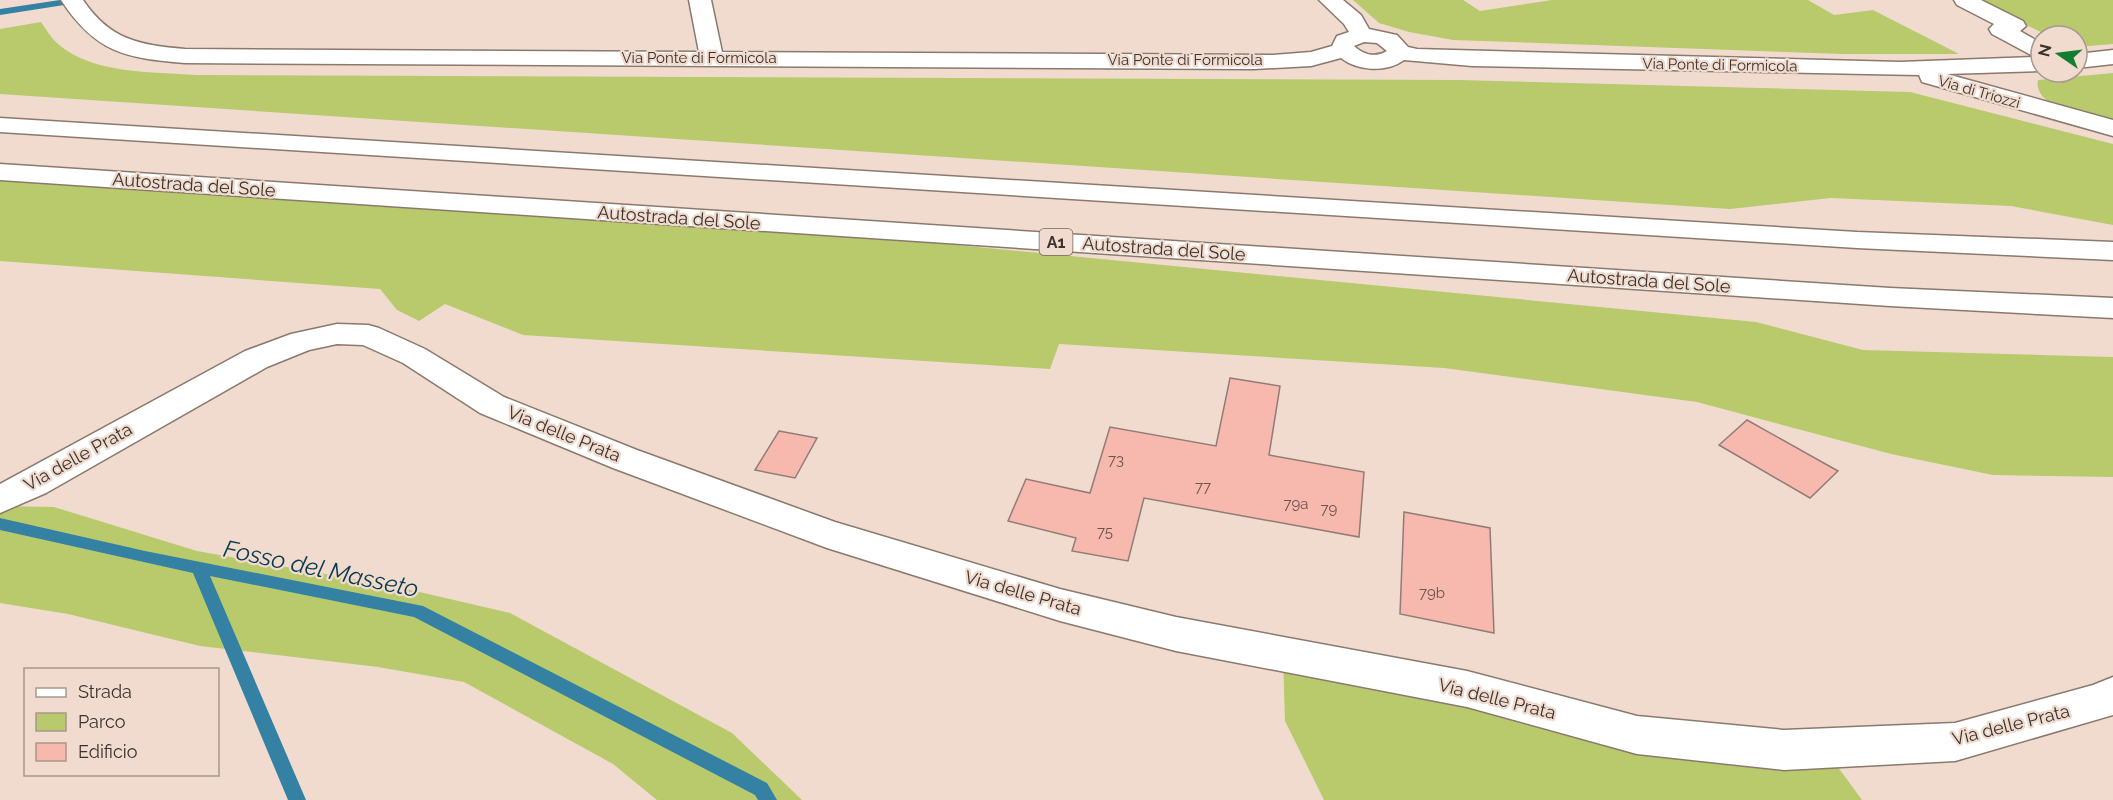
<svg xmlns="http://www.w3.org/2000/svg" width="2113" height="800" viewBox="0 0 2113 800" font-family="Raleway,sans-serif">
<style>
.green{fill:#b8ca6c}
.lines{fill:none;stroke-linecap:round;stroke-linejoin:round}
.stream{fill:#3481a4;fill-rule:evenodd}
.building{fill:#f7b9ae;stroke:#927b77;stroke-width:1.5}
.minor-casing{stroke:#8b796d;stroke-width:3}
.highway-casing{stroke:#8b796d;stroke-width:3}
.minor{fill:#fff;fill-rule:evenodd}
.highway{fill:#fff;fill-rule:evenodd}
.labels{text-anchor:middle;stroke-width:4.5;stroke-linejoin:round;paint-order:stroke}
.far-street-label{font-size:15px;fill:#3b332e;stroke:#f0dbce}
.number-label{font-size:15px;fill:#6a544e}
.shield{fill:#f0dbce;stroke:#71655e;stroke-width:1.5}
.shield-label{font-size:16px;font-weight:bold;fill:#3b332e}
.street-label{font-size:18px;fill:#3b332e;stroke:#f0dbce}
.near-water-label{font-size:24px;font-style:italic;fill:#093a4f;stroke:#f0dbce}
</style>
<rect width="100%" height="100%" fill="#f0dbce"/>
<path class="green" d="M1353,0h110l17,11 72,-11h256l26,15 39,-5 86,44h-116l-390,-14 -44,-8 -30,-9z
M1975,0h138v44l-36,3v-11h-28z
M41,22c5,7 10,16 17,22 34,30 95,28 138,31l1263,5 451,12 203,52v81l-102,-19 -180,-8 -101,11 -1730,-115v-65z
M2113,73v48c-20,-5 -81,-12 -75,-41z
M0,172l665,45 1091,105 107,28 250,7v120l-120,-2 -102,-21 -194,-52 -253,-34 -385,-24 -9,25 -527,-34 -78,-31 -26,17 -22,-11 -17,-21 -380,-28z
M0,506l54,1 143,44 201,36 112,26 222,120 70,67h-145l-44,-36 -149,-82 -86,-15 -178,-21 -132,-32 -68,-11z
M1283,656l541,92 38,52h-538l-39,-79z"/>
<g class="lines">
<path class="stream" d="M60,0h21l-4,3 -77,12v-6z
M0,518l145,33 278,55 344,177 10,17h-19l-3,-5 -341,-178 -204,-41 96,224h-18l-95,-227 -193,-43z"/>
</g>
<path class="building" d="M1230,378l50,8 -11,69 95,17 -5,65 -215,-39 -16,63 -56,-10 4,-13 -68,-17 18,-42 64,14 20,-66 106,19z
M1747,420l91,51 -28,27 -91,-53z
M779,431l38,7 -22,40 -40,-8z
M1404,512l86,16 4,105 -94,-19z"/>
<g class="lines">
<g class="minor-casing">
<path id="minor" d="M61,0h22c27,40 56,45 102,49l514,3 -10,-52h22l11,52 551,3 38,-3 21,-6 5,-10 12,-4 -5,-8 -25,-24h24l18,15 8,14 28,6 11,12 9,2 483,13 135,-5 -43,-23 -3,-5 5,-5 -37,-19 -3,-5h27l42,21 3,5 -6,5 21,12v28l-94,3 166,46v16l-191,-54 -3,-7 -447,-9 -68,-6c-18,13 -46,11 -63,-2l-30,8 -57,3 -1069,-6c-60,-5 -89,-10 -124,-63zM1364,42l13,1 10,8c-12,7 -23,4 -33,-5z
M2113,50v14l-36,4v-14z
M337,324l31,1 11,3 46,21 79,48 133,53 198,72 225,67 116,28 291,54 170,45 147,14 171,-7 138,-38 20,-8v38l-158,46 -171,9 -147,-16 -170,-47 -291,-56 -116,-30 -233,-73 -214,-80 -133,-55 -77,-50 -40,-18 -26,-1 -28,6 -42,17 -221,126 -46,20v-29l245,-133 46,-17z"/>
</g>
<g class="highway-casing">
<path id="highway" d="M0,118l1857,114 256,10v18l-256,-12 -1857,-116z
M0,164l1890,124 223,10v20l-223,-12 -1890,-126z"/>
</g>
<use href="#minor" class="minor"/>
<use href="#highway" class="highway"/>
</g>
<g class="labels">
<g class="far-street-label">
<text x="699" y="63">Via Ponte di Formicola</text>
<text x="1185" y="65">Via Ponte di Formicola</text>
<text transform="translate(1720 65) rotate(1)" y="5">Via Ponte di Formicola</text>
<text transform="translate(1979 92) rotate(16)" y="5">Via di Triozzi</text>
</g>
<g class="number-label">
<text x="1116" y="465">73</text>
<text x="1203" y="492">77</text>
<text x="1296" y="509">79a</text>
<text x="1329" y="514">79</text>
<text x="1105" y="537">75</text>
<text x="1432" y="598">79b</text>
</g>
<rect class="shield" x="1039.5" y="229" width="33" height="26" rx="4.5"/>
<g class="shield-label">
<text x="1056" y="248">A1</text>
</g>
<g class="street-label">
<text transform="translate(194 185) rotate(4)" y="6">Autostrada del Sole</text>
<text transform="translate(679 218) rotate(4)" y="6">Autostrada del Sole</text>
<text transform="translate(1164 249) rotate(4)" y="6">Autostrada del Sole</text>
<text transform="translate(1649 281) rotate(4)" y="6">Autostrada del Sole</text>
<text transform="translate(564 434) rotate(22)" y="6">Via delle Prata</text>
<text transform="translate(78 457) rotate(-29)" y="6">Via delle Prata</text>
<text transform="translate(1023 593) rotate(16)" y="6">Via delle Prata</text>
<text transform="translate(1497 699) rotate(14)" y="6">Via delle Prata</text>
<text transform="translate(2011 725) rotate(-14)" y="6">Via delle Prata</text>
</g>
<g class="near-water-label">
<text transform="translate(321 569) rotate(12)" y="8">Fosso del Masseto</text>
</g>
</g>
<rect x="24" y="668" width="195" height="108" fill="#f0dbce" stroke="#a8988e" stroke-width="1.5"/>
<rect x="36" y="688" width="30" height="9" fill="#ffffff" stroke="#a8988e" stroke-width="1.5"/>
<text x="78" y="698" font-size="18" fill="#3b332e">Strada</text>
<rect x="36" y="713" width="30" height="18" fill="#b8ca6c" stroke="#a8988e" stroke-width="1.5"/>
<text x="78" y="728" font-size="18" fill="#3b332e">Parco</text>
<rect x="36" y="743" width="30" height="18" fill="#f7b9ae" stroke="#a8988e" stroke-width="1.5"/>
<text x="78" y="758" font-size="18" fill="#3b332e">Edificio</text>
<g transform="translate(2059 54) rotate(284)"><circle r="28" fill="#f0dbce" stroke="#a8988e" stroke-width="1.5"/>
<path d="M0-4.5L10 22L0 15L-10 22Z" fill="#147d31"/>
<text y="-9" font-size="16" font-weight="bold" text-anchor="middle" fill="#3b332e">N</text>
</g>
</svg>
